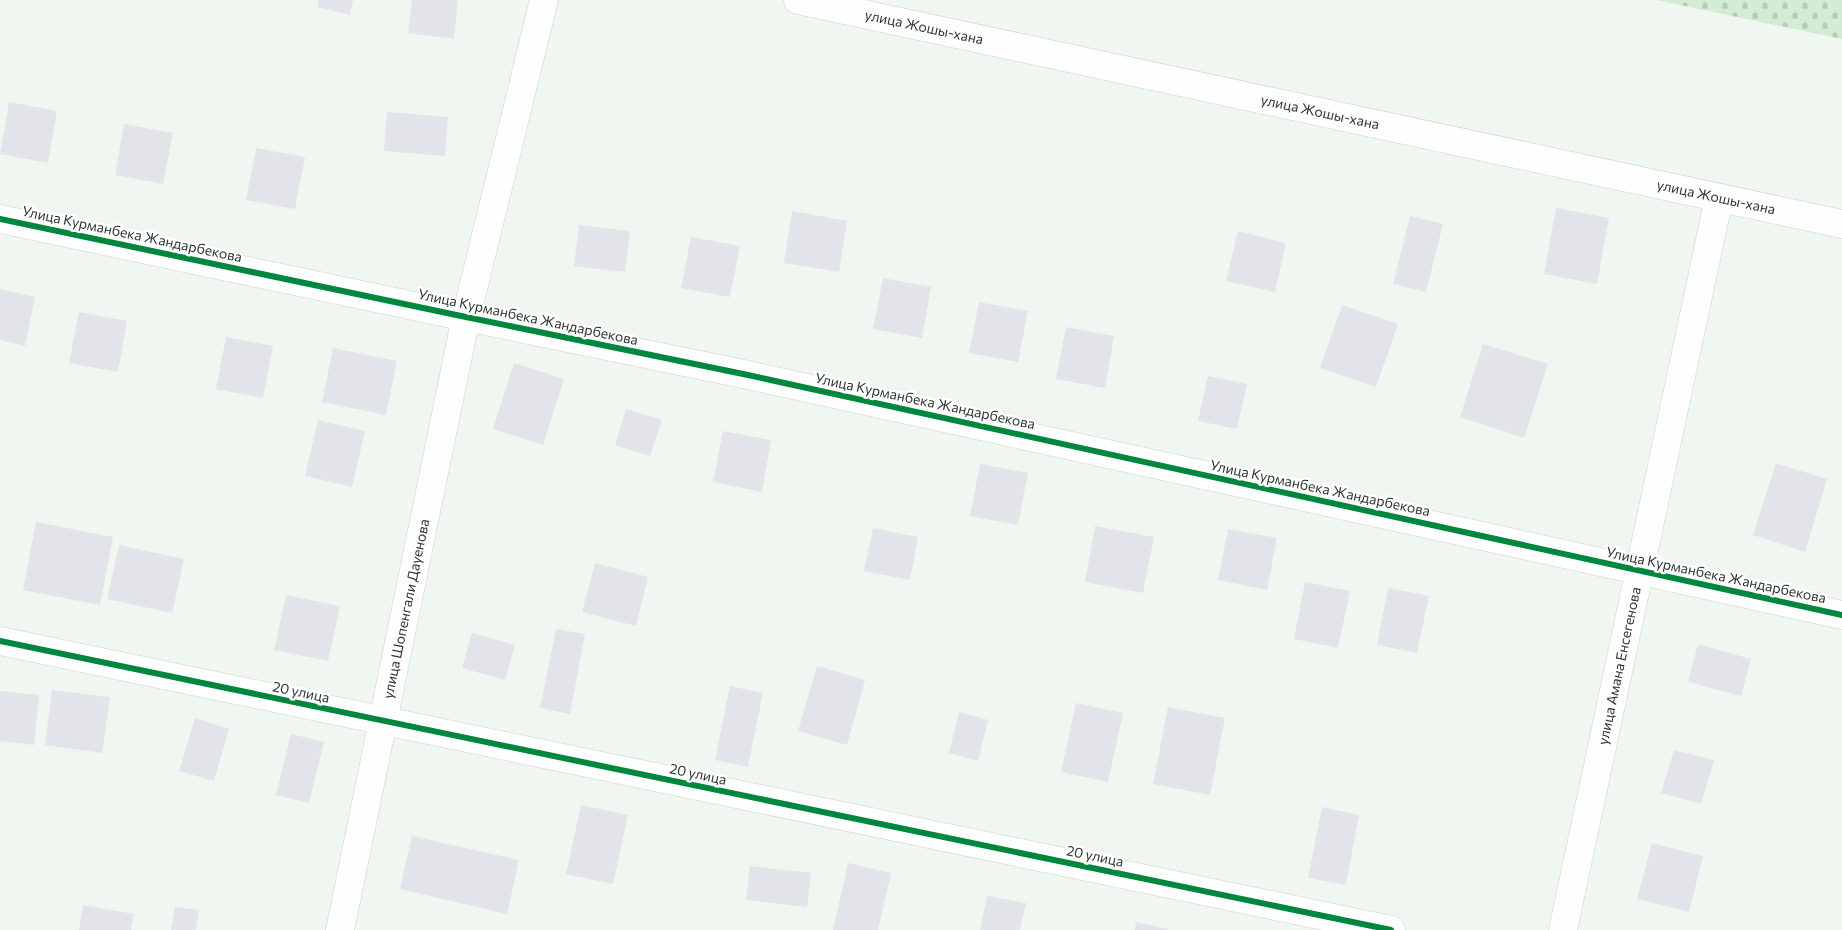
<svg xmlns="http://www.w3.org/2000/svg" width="1842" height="930" viewBox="0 0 1842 930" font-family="Commissioner,sans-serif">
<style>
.cemetery{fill:url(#cemetery-stones)}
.building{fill:#e3e4ea}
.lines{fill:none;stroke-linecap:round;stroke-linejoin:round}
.minor-casing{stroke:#ced2ce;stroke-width:29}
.minor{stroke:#fdfefd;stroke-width:28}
.cycleway-casing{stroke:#fff;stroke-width:9}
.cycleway{stroke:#00873e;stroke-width:6}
.labels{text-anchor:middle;stroke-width:5;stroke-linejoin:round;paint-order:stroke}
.street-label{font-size:14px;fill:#303430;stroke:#fff}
</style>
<defs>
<pattern id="cemetery-stones" width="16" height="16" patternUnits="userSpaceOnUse" patternTransform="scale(1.25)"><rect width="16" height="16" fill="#d3ecd3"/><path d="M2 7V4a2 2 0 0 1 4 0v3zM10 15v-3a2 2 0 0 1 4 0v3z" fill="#b5cbb5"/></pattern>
</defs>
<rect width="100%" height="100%" fill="#f0f6f0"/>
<path class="cemetery" d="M1656,0h186v39z"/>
<path class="building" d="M319,0h34l-3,15 -33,-8z
M412,0h46l-4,39 -46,-6z
M9,102l48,9 -9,52 -48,-9z
M387,112l61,5 -3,39 -61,-5z
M124,124l49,9 -10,51 -48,-9z
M256,148l49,9 -10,52 -49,-9z
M1556,208l53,10 -12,66 -53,-10z
M792,211l55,10 -8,51 -55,-9z
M1410,216l33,8 -17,68 -33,-8z
M579,225l51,6 -5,41 -51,-6z
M1238,231l48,12 -11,49 -49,-11z
M691,237l49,9 -10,51 -49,-9z
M883,278l48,9 -9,51 -49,-9z
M0,289l35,8 -10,49 -25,-6z
M979,302l49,9 -10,51 -49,-9z
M1342,305l56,19 -22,63 -56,-19z
M79,312l48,9 -9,51 -49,-9z
M1066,327l48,9 -9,52 -49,-9z
M226,337l47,9 -10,52 -47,-9z
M1483,344l65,20 -24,74 -64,-21z
M333,348l64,13 -11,54 -64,-13z
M514,363l50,16 -21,66 -50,-16z
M1208,376l39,8 -10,45 -39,-8z
M626,409l36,11 -12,36 -35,-11z
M318,420l47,11 -13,56 -47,-11z
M723,431l48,9 -9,52 -49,-10z
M1776,463l51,16 -22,73 -52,-17z
M980,464l48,9 -10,52 -48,-9z
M36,522l77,15 -13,68 -77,-15z
M1095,526l59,11 -11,56 -58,-11z
M873,528l45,9 -8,43 -46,-9z
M1228,529l49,9 -10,52 -49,-10z
M119,545l65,14 -12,54 -65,-14z
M595,563l53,14 -12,49 -54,-14z
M1305,582l45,9 -12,57 -44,-9z
M1388,588l41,8 -12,57 -40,-8z
M286,595l54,11 -12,55 -54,-11z
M556,629l29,5 -15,80 -30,-6z
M472,633l43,12 -10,35 -43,-12z
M1698,644l53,15 -10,37 -53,-14z
M817,666l48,14 -18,65 -49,-14z
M730,686l33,7 -15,74 -33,-7z
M52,690l58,7 -8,56 -57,-8z
M0,691l39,4 -5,50 -34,-4z
M1076,703l47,10 -15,69 -47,-10z
M1168,707l57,11 -15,77 -57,-11z
M959,712l29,8 -10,41 -29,-8z
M195,718l34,11 -15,52 -35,-10z
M291,734l33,8 -15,61 -33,-8z
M1674,750l40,10 -13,44 -40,-11z
M581,805l47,10 -15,69 -47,-10z
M1322,807l37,8 -13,70 -38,-7z
M412,836l107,24 -12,54 -107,-25z
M1652,843l51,13 -14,56 -52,-13z
M848,863l43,10 -13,57h-45z
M750,866l61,7 -4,34 -61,-7z
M987,896l39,7 -6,27h-40z
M83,905l51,9 -3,16h-52z
M175,907l24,3 -3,20h-25z
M1136,922l32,7v1h-33z"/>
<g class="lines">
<g class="minor-casing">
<g id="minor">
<path id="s1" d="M798,0l1044,224"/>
<path d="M0,219l466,98 282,58 1094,240"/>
<path d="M0,641l1391,289"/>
<path id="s2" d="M340,930l126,-613 78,-317"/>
<path id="s3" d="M1563,930l156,-732"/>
</g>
</g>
<use href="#minor" class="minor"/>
<g class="cycleway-casing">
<path id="cycleway" d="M0,219l466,98 282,58 1094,240
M0,641l1391,289"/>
</g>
<use href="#cycleway" class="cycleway"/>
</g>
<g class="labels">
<g class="street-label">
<text dy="5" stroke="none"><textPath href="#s1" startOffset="129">улица Жошы-хана</textPath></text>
<text dy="5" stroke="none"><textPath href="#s1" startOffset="534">улица Жошы-хана</textPath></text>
<text dy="5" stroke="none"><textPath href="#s1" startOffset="939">улица Жошы-хана</textPath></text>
<text transform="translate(132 234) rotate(12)" y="5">Улица Курманбека Жандарбекова</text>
<text transform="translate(528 317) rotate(12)" y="5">Улица Курманбека Жандарбекова</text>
<text transform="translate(925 401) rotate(12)" y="5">Улица Курманбека Жандарбекова</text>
<text transform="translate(1320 488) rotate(12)" y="5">Улица Курманбека Жандарбекова</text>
<text transform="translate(1716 575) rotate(12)" y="5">Улица Курманбека Жандарбекова</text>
<text dy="5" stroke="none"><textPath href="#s2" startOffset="328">улица Шопенгали Дауенова</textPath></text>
<text dy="5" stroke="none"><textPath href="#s3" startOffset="270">улица Амана Енсегенова</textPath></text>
<text transform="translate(301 692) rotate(12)" y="5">20 улица</text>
<text transform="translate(698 774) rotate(12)" y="5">20 улица</text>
<text transform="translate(1095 856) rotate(12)" y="5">20 улица</text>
</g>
</g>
</svg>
